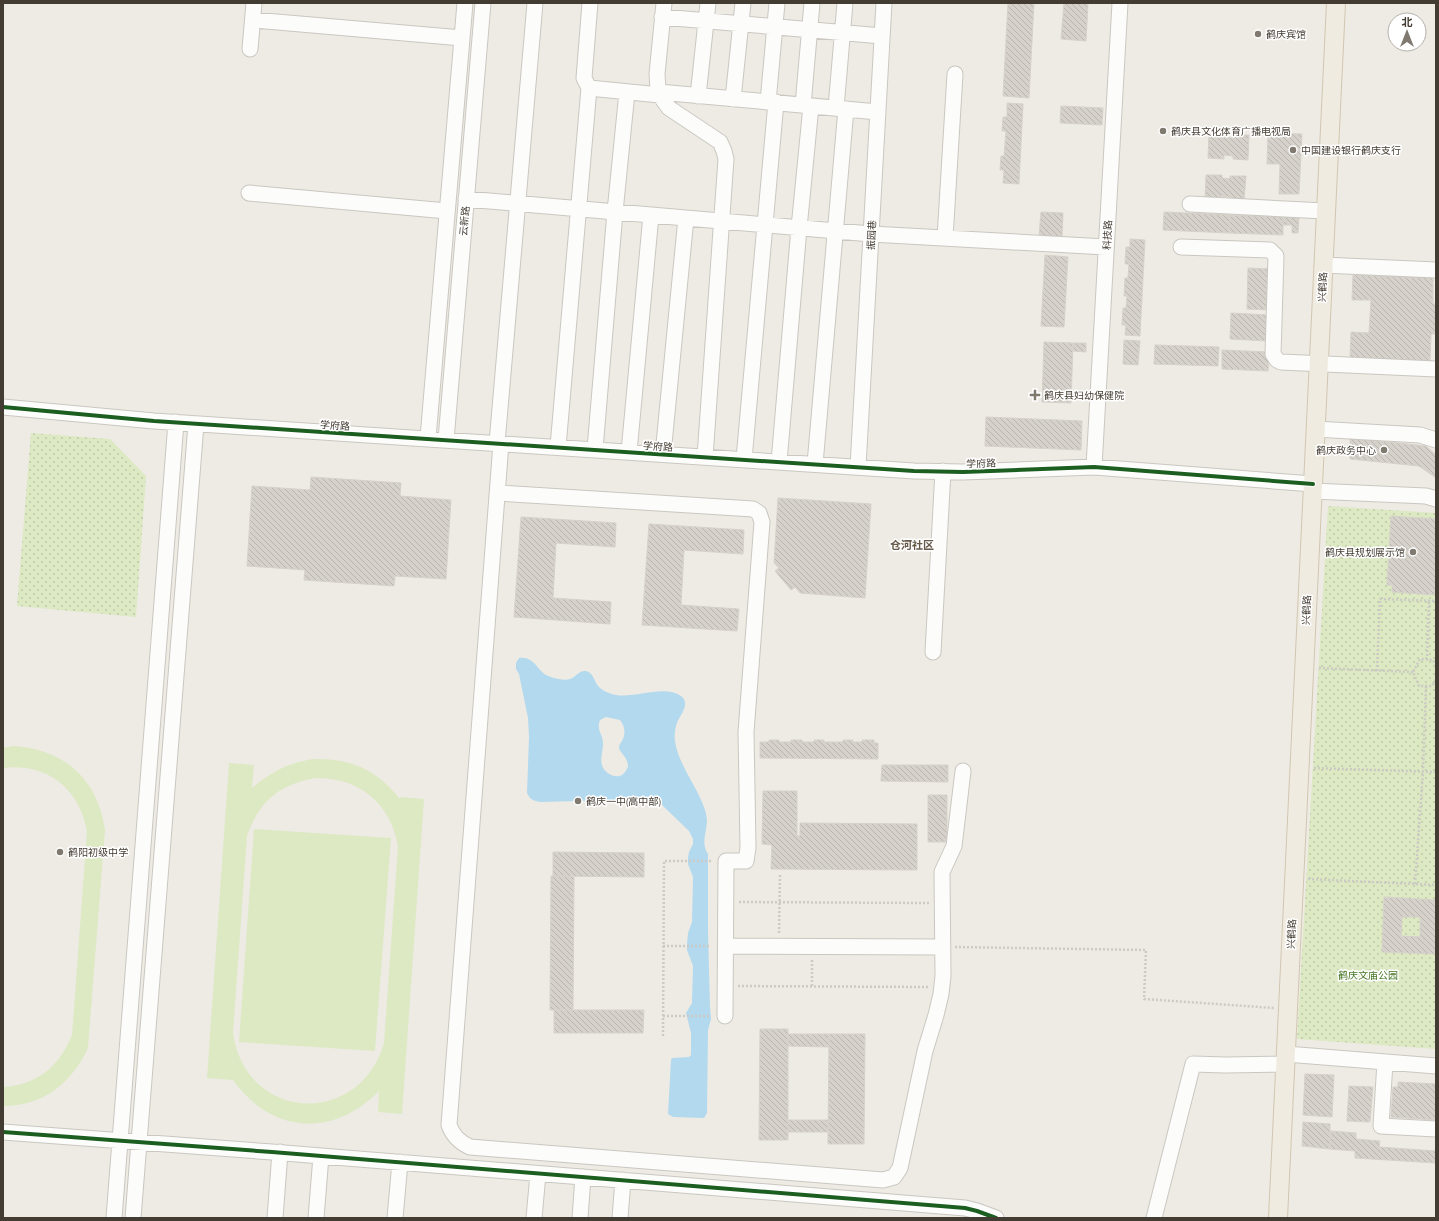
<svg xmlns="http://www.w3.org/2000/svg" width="1439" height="1221" viewBox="0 0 1439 1221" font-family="'PT Sans Narrow','Noto Sans SC',sans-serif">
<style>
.grass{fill:#dce9c3;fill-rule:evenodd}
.park{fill:url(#park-dots)}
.water{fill:#b3d9ee;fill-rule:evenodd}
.building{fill:url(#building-back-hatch);stroke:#d6d2cb;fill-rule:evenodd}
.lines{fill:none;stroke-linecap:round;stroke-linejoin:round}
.minor-casing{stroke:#cac7c1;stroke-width:17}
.major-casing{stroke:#d1c6b1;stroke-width:20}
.path{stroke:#cccac5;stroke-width:2.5;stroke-dasharray:2 2;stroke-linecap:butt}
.minor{stroke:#fcfcfb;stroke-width:15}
.major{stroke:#f0ebe1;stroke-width:18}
.cycleway-casing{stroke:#fff;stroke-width:6}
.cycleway{stroke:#1b5e20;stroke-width:4}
.poi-dot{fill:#7f7970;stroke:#fff;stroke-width:1.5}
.labels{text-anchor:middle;stroke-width:3;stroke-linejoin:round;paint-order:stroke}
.poi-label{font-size:10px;fill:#433c32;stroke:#fff;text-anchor:start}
.street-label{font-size:10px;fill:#433c32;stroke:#fff}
.park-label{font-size:10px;fill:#467524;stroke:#fff}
.neighbourhood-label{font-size:11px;font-weight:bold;fill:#665949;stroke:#fff}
</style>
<defs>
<pattern id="park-dots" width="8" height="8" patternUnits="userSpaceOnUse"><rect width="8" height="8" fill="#dce9c3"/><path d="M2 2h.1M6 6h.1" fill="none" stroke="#bec9a8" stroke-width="1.8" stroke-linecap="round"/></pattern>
<pattern id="building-back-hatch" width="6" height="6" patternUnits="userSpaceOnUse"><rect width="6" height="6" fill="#d6d2cb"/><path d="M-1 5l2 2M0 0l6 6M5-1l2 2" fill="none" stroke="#b9b5af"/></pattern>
</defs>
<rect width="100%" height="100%" fill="#eeebe4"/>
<path class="grass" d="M13,746c51,3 85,33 92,84l-17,218c-16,35 -45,58 -85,58v-19c35,-2 56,-21 69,-52l15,-204c-8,-43 -40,-68 -84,-63v-20z
M313,759c37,-1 63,10 87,40v-2l24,2 -22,315 -24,-2 1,-21c-46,47 -107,43 -146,-11l-26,-2 22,-315 25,2 -2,23c19,-16 36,-25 61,-29zM316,778c44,0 74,25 82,68l-14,197c-25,86 -139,78 -151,-10l14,-197c12,-35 33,-52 69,-58z
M254,829l137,9 -16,213 -136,-9z"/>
<path class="park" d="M31,433l79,6 36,37 -10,141 -119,-11z
M1328,506l108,7v536l-139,-10z"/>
<path class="water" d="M519,658c15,-2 18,12 27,17 6,3 18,6 24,4 6,-2 9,-9 16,-8 8,2 8,11 13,16 2,2 7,5 10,6 21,9 53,-10 72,3 10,8 -1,19 -4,27 -2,5 -3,13 -2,18 3,23 23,47 30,69 1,4 2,8 2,12 -1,12 -6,22 1,32v77l2,76 1,12 -3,11 -1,83 -3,5 -31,-1 -5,-3 3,-54 1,-2 17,-1 2,-2v-22l-5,-20 6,-10v-3l1,-34 -6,-16v-6l1,-11 4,-11 1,-45 -5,-13v-6l1,-6 4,-8v-5l-4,-8 -27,-26 -16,-8h-11l-19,3 -75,2c-7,-1 -11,-2 -14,-9l2,-56 -1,-19 -9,-44 -3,-5v-6zM606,717l14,3c5,6 6,14 2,21 -1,2 -3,3 -3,6 0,6 9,9 9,20 -2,3 -3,6 -6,8 -7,4 -18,-2 -20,-10 -2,-7 1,-14 1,-21 0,-11 -7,-13 -3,-24z"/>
<path class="building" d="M1008,3h26l-5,95 -26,-2z
M1064,3h24l-2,38 -25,-2z
M1007,103l16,1 -4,80 -16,-1 1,-13h-4l1,-14h3l2,-25h-4l1,-14h4z
M1061,106l42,2 -1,17 -42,-2z
M1268,133l34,1 -3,60h-20l1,-30h-13z
M1209,134h16v3l8,1 1,-3h15l-1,25 -15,-1v-3l-9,-1v4l-16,-1z
M1206,175h16v3l8,1v-3h16l-2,25 -14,-1v-3l-9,-1v4l-16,-1z
M1041,212l22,1 -1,24 -23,-1z
M1164,212l66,3 -1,18 -66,-3z
M1230,215l53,2v18l-54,-2z
M1283,217l16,1 -1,15h-6v-8h-9z
M1130,239l15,1 -5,96 -15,-1 1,-10h-4l1,-17h3l1,-12h-3l1,-18h3l1,-14h-4l1,-17h4z
M1045,255l23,2 -4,70 -23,-1z
M1248,268l24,1 -2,41 -23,-1z
M1353,275l80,3v26h3v30h-5l-1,27 -80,-3 1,-26 18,1 2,-33h-19z
M1231,313l37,2 -1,26 -37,-2z
M1124,340l16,1 -2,24 -15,-1z
M1044,342l29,1 -2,60 -29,-1z
M1073,343h13v9l-13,-1z
M1155,345l64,2 -1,19 -64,-2z
M1222,350l47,2 -1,19 -46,-2z
M986,417l96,4 -1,29 -96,-4z
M1350,438l76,8 10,9v23l-17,-12 -69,-7z
M311,477l90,6 -1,13 51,4 -5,79 -51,-3 -1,10 -90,-6 1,-10 -58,-4 5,-80 58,4z
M778,498l93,6 -6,94 -65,-5 -5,-6 -4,3 -16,-19 4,-3 -5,-5z
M1391,516l45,3v76l-44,-3v-7h-5z
M521,517l95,6 -1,24 -59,-4 -3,55 58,4 -1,22 -96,-7z
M649,524l95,6 -1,24 -59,-4 -3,55 58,4 -2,22 -95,-6z
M769,740h10v2h12v-2h11v2h12v-2h10v2h19v-2h10v2h9v-2h12v3h4v16l-118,-1v-16h9z
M882,765h66v17l-67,-1z
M763,791h34v45h3v-13l117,1v46l-146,-1 1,-24 -10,-1z
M928,795h19v47h-19z
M553,852l91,1v24l-91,-1z
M551,876l23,1 -1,133h-23z
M1384,897l52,3v54l-54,-2zM1402,917h18v20l-19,-1z
M554,1010h90l-1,23h-89z
M760,1029h28v111h-29z
M788,1034h41v13l-41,-1z
M829,1034h36l-1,110h-36z
M1305,1074l29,1 -2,42 -29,-2z
M1398,1082l38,2v36l-45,-3 2,-30h5z
M1349,1086l24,1 -3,35 -23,-1z
M788,1120h40v12h-40z
M1303,1122l27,2v25l-28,-3z
M1331,1131l25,2v6l24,2 -1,6 57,4v12l-81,-5v-7l-25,-2z"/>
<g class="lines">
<g class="minor-casing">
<path id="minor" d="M664,3l-7,71 1,16 3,7 8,11 51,34 4,9 2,8 -21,298
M662,17l220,19
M253,20l209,18
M250,49l4,-46
M589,88l71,7
M659,92l219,20
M698,96l10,-93
M733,99l10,-96
M768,102l9,-99
M803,105l9,-102
M836,108l9,-105
M249,193l198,18
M466,199l405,35 235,13
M1190,204l135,7
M945,238l10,-164
M1181,247l89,3 6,6 -3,98 4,6 4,2 155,7
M1323,265l113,5
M3,407l151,14 760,50 49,1 131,-5 219,17
M1315,429l105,6 16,5
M428,438l37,-435
M446,440l37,-437
M497,443l38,-440
M501,443l-52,682c4,11 10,17 21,22l413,33 11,-3 6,-9 25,-117 11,-36 5,-21 2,-18 -1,-104 12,-26 9,-75
M558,447l31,-359 -5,-10 6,-75
M595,449l20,-237 12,-120
M629,452l22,-237
M663,454l23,-236
M744,459l32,-357
M779,462l20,-234 12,-122
M815,464l31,-355
M858,467l26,-464
M1094,467l26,-464
M1312,491l114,5 10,3
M498,493l255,16 6,4 3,9 -16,210 2,116 -2,13h-20l-1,155
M933,652l10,-181
M726,946l217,1
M1286,1054l150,12
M1385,1062l-4,64 55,3
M3,1132l269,20 693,56 12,3 19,7
M114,1218l62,-796
M133,1218l63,-794
M275,1218l5,-66
M316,1218l5,-62
M395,1218l5,-56
M534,1218l4,-44
M580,1218l3,-41
M620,1218l3,-38
M1154,1218l39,-154 32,1 60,-1"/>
</g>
<g class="major-casing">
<path id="major" d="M1278,1218l58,-1215"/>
</g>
<path class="path" d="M1427,660l2,-59
M1436,666l-3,-6 -13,-1 -7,13 6,14h13l4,-6
M1319,668l94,4
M1377,671l3,-72 56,2
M1314,768l122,4
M1308,879l128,6
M1415,884l8,-113 3,-85
M739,902l191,1
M779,933l1,-58
M663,946h48
M955,947l191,3 -2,49 130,9
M738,986l191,1
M812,986v-27
M663,1016h48
M663,1036l1,-175h48"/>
<use href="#minor" class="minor"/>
<use href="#major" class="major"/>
<g class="cycleway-casing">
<path id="cycleway" d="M3,407l151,14 760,50 49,1 131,-5 219,17
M3,1132l269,20 693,56 12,3 19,7"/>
</g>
<use href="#cycleway" class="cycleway"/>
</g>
<g class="poi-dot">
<circle cx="1258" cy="34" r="4"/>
<circle cx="1163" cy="131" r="4"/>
<circle cx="1293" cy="150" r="4"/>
<path d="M1033 389h4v4h4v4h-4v4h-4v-4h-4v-4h4z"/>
<circle cx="1384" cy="450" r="4"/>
<circle cx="1413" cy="552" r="4"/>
<circle cx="578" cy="801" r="4"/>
<circle cx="60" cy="852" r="4"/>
</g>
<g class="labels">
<g class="poi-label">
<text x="1266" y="38">鹤庆宾馆</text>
<text x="1171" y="135">鹤庆县文化体育广播电视局</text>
<text x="1301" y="154">中国建设银行鹤庆支行</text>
<text x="1044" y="399">鹤庆县妇幼保健院</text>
<text x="1376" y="454" text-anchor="end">鹤庆政务中心</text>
<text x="1405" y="556" text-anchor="end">鹤庆县规划展示馆</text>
<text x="586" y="805">鹤庆一中(高中部)</text>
<text x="68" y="856">鹤阳初级中学</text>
</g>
<g class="street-label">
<text transform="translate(464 221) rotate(-85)" y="4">云新路</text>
<text transform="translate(871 235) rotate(-87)" y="4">振园巷</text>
<text transform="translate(1107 235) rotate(-87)" y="4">科技路</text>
<text transform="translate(1322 287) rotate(-87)" y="4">兴鹤路</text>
<text transform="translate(335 425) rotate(4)" y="4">学府路</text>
<text transform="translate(658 446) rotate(4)" y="4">学府路</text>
<text transform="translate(981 463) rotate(-2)" y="4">学府路</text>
<text transform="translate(1306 610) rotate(-87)" y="4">兴鹤路</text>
<text transform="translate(1291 934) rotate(-87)" y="4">兴鹤路</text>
</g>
<g class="park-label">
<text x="1368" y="979">鹤庆文庙公园</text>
</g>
<g class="neighbourhood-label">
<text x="912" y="549">仓河社区</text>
</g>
</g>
<rect width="1439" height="1221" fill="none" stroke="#433c32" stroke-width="8"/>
<g transform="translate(1407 32)"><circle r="19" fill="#ffffff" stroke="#b4b1ad"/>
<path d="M0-3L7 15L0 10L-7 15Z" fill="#7f7970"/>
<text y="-6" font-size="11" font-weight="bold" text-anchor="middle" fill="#433c32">北</text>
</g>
</svg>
